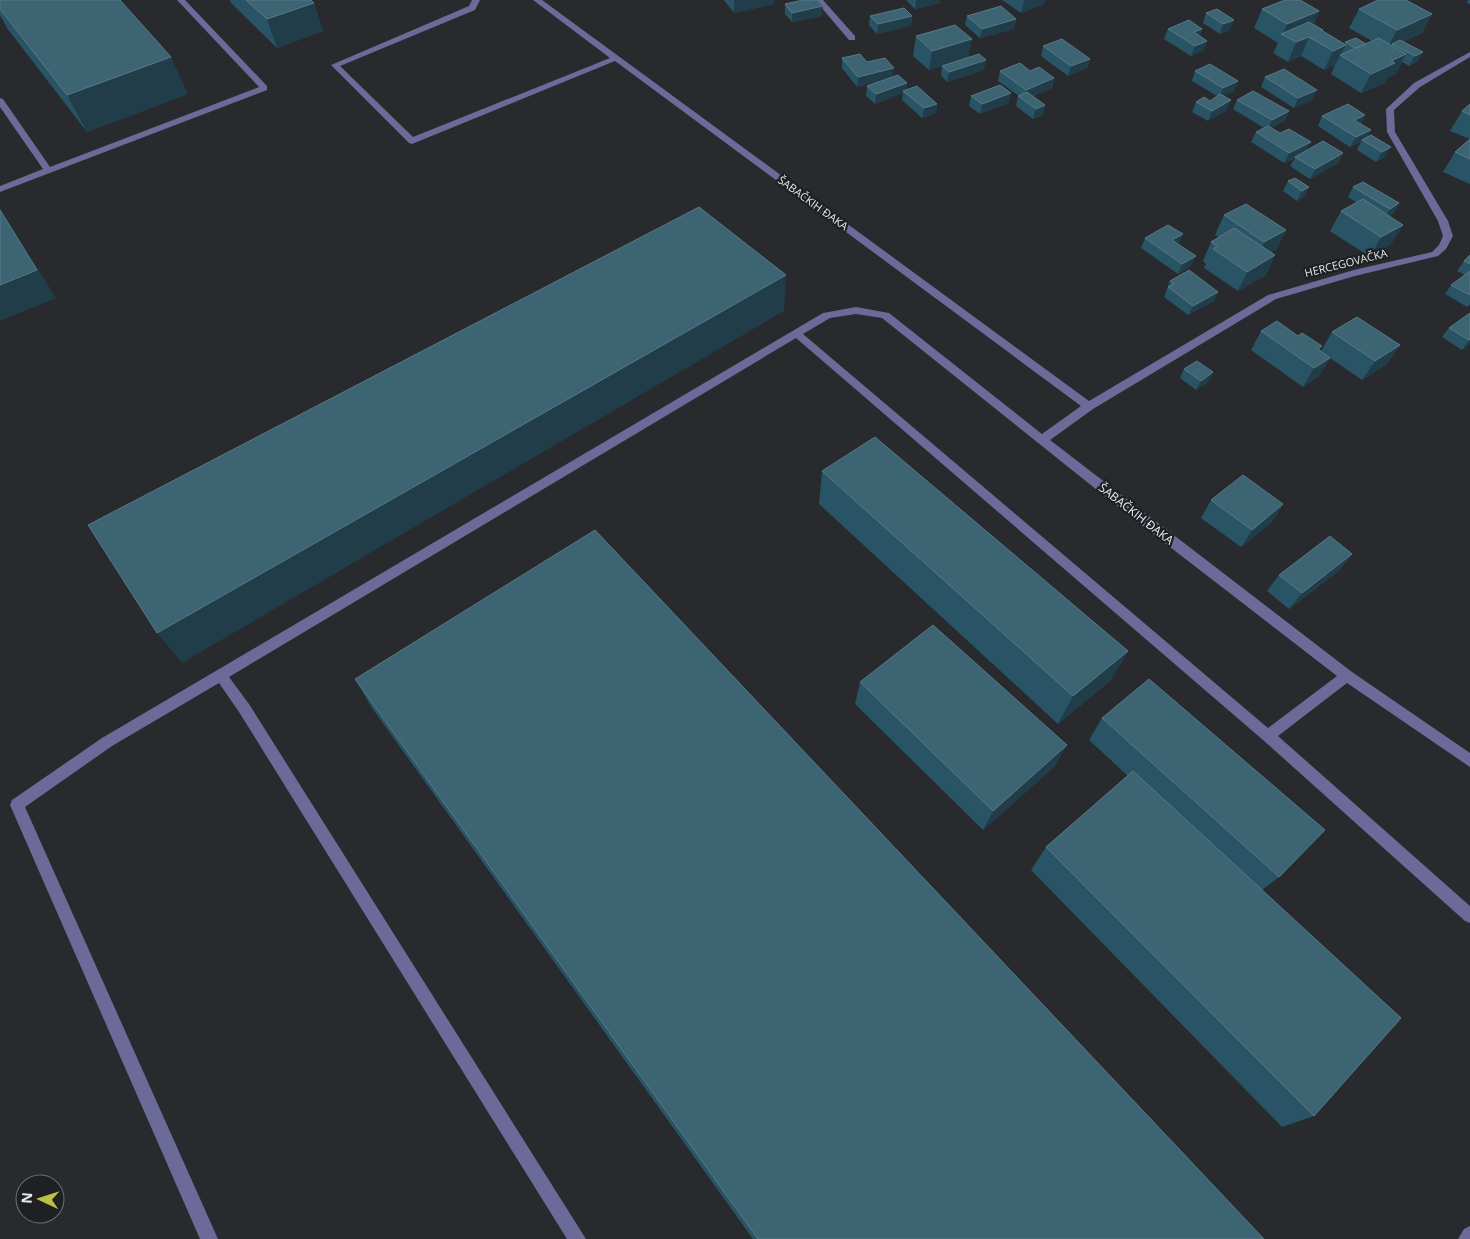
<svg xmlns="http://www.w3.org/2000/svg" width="1470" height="1239" viewBox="0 0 1470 1239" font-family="'Open Sans',sans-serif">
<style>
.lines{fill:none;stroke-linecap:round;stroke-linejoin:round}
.minor{fill:#6b6a98;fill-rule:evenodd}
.wall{fill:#285465}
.shaded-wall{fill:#203d49}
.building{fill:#3d6473;stroke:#587986}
.labels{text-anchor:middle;stroke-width:4.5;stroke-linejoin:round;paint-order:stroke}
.far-street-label{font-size:11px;fill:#e7e9eb;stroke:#1e2023}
.street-label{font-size:12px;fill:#e7e9eb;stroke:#1e2023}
</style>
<rect width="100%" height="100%" fill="#282a2d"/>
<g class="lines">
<path class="minor" d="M177,0h8l82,86v4l-267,102v-6l43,-17 -43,-62v-9l3,1 47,68 209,-80z
M472,0h8l-5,10 -135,56 73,71 197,-79 -77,-58h9l547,401 179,-106 86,-25 78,-18 7,-7 4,-9 -5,-15 -51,-89 -1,-23 28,-26 56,-31v5l-50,30 -26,23 1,22 53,89 5,15 -7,13 -8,7 -83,20 -79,23 -183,110 -43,31 302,232 118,81v14l-123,-84 -69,53 192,170v17l-5,-2 -202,-181 -467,-402 -567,339 20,27 337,535h-19l-328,-527 -20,-29 -107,63 -87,61 193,432h-18l-190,-434 2,-5 90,-62 721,-425 33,-6 33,6 153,121 39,-28 -466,-345 -203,83 -3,-1 -78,-78 138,-59zM856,314l26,4 240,192 215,166 -69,52 -465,-394 27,-16z
M815,0h8l32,36v4h-6z
M1470,1226v13h-12l6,-10z"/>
</g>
<path class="wall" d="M0,0l188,94 -101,38 -80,-104 -7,-13z
M230,0h81l3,3 9,28 -46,17 -46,-45z
M724,0h50v4l-40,9z
M906,0h34v3l-25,6z
M1002,0h43l-1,4 -23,9z
M1468,0h2v4l-3,-1z
M785,4l37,12 -30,6 -7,-8z
M1262,9l57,2 -5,13 9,6 -1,1 23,13v-2l21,2 6,-3 -23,-13 10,-19 73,5 -10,19 -19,9 20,10 -6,10 -8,4 -7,-4 -6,12 -8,3 -3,6 -24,10 -30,-19 4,-9 -11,5 -23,-14 -13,6 -15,-9 5,-10 -24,-15z
M1206,13l28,7 -4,10 -10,4 -17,-11z
M870,16h42l-1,10 -34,8 -8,-9z
M967,16l49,3 -2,10 -34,9 -15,-13z
M1168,29h34l-2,7 4,14 -13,6 -27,-17z
M916,36l56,3 -4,19 16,12 -37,12 -6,-7 1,-9 -13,4 -16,-14z
M1043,46l47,13 -3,9 -19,8 -27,-20z
M842,58l25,4 26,15 14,6 -1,7 31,14 -1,9 -14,5 -20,-18 1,-7 -28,11 -9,-8 1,-10 12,-5 -22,6 -15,-19z
M1000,71h30l24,7 -2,10 -19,8 12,9 -2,10 -10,4 -17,-13 2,-10h1l-21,-15z
M1195,71l43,10 -4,10 -11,5 4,14 -19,11 -16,-9 4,-10 14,-1 7,-5 -25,-15z
M1265,77l47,23 -18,8 -33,-21z
M971,96l38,7 -29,11 -11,-8z
M1237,100l52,11 -5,10 -12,7 35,22 36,3 -5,10 -28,16 -20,-13 5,-8 -11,5 -33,-21 5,-10 8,-4 -31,-19z
M1470,104v80l-27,-12 12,-20 15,-13 -20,-8 12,-20z
M1322,116l39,8 10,6 -4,7 4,-2 14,22 -9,5 -19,-12 4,-8 -11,5 -32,-21z
M1288,181l21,6 -5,10 -7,4 -14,-10z
M1353,187l46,16 -5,10 -5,3 14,9 -12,19 -21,13 -40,-26 11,-20 16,-8 -9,-6z
M1224,215l62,15 -10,20 -5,2 4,3 -9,20 -28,16 -34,-23 2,-4 -3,-3 8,-19 8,-5 -4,-2z
M1145,238l33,6 13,22 -13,8 -37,-26z
M1470,255v50l-3,2 -22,-13 6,-9 14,-10 -8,-4 7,-10z
M1170,281l48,11 -4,9 -26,14 -24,-18z
M1470,313v31l-8,6 -20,-13 7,-9z
M1261,331l37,5 23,15 11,-19 68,13 -13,19 -25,16 -32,-22 -11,18 -16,11 -52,-37z
M1184,369l29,3 -5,10 -12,8 -16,-12z
M822,471l306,180 -18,30 -52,43 -239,-220z
M1211,500l72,4 -11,18 -31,25 -40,-29z
M1352,554l-13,17 -50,38 -22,-18 12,-16z
M355,679l909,560h-511l-381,-531z
M860,682l195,84 -72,64 -128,-126z
M1102,718l177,159 -17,13 52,226 -32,11 -251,-257 15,-23 82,-71 -39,-36z"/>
<path class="shaded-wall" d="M734,0h40v4l-40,9z
M916,0h24v3l-25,6z
M1024,0h21l-1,4 -23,9z
M314,3l9,28 -46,17 -10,-29z
M823,6l-1,10 -30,6v-9z
M1319,11l-8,20 -28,3 4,-10z
M1432,14l-10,19 -27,12 -3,-1 -1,3 -4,2 10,-19z
M912,16l-1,10 -34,8 1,-10z
M1016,19l-2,10 -34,9 2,-9z
M1234,20l-4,10 -10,4 3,-10z
M1202,29l-3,10 -5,-7z
M1309,37l-8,19 -13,6 8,-20z
M972,39l-4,19 -39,12 3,-19z
M1207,41l-3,9 -13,6 4,-10z
M1346,45l-11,20 -11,5 9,-19z
M1423,52l-6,10 -8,4 6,-10z
M1406,54l-10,20 -8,3 -3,6 -24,10 10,-19 20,-13z
M171,57l17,37 -101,38 -20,-37z
M1090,59l-3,9 -19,8 3,-10z
M986,60l-2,10 -37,12 2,-10z
M894,68l-2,10 -35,9 1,-10z
M1054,78l-2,10 -28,11 2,-9z
M1238,81l-4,10 -15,7 4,-10z
M907,83l-1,9 -3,-1v2l-28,11 1,-10z
M1317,90l-5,10 -18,8 4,-10z
M1011,93l-2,10 -29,11 2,-10z
M1231,100l-4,10 -19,11 4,-10z
M937,104l-1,9 -14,5 2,-10z
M1045,105l-2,10 -10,4 3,-10z
M1289,111l-5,10 -16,9 4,-10z
M1365,115l-5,10 -6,-5z
M1371,130l-6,10h-3l-1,2 -11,5 6,-10z
M1311,142l-5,9 -22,12 5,-10z
M1391,147l-6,10 -9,5 6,-10z
M1343,153l-5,10 -28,16 5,-10z
M1309,187l-5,10 -7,4 5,-10z
M1399,203l-5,10 -10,6 6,-10z
M0,208l56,90 -56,23z
M1403,225l-12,19 -21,13 11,-20z
M1286,230l-10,20 -21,12 9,-20z
M1183,234l-4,10 -11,6 4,-10z
M1275,255l-9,20 -28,16 9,-19z
M1196,256l-5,10 -13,8 4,-10z
M786,275l-2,36 -602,352 -25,-30z
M1218,292l-4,9 -26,14 5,-9z
M1470,339v5l-8,6 7,-10z
M1400,345l-13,19 -25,16 13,-19z
M1330,358l-11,18 -16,11 11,-19z
M1213,372l-5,10 -12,8 5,-9z
M1283,504l-11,18 -31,25 11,-17z
M1352,554l-13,17 -50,38 13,-16z
M1128,651l-18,30 -52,43 15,-28z
M1067,745l-12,21 -72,64 10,-19z"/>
<path class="building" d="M0,0h120l51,57 -104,38 -67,-86z
M246,0h65l3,3 -47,16z
M803,0h15l5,6 -31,7 -7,-9z
M1285,0h15l19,11 -32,13 -25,-15z
M1378,0h28l26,14 -35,16 -38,-21z
M1001,6l15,13 -34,10 -15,-13z
M904,8l8,8 -34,8 -8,-8z
M1217,9l17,11 -11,4 -17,-11z
M1189,20l13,9 -8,3 13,9 -12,5 -27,-17z
M1309,22l14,8h-2l25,15 -13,6 -24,-14 -13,5 -15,-8z
M955,25l17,14 -40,12 -16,-15z
M1356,38l10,6 -11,4 -10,-6z
M1379,38l27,16 -15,7 4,2 -24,11 -31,-19z
M1062,39l28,20 -19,7 -28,-20z
M1400,40l23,12 -8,4 -23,-12z
M860,54l7,8 18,-4 9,10 -36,9 -16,-19z
M979,54l7,6 -37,12 -7,-6z
M1020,63l10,8 9,-4 15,11 -28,12 -26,-19z
M1210,64l28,17 -15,7 -28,-17z
M1284,69l33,21 -19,8 -33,-21z
M898,75l9,8 -31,11 -9,-8z
M1000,85l11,8 -29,11 -11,-8z
M917,86l20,18 -13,4 -21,-17z
M1253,91l36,20 -17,9 -35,-20z
M1027,92l18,13 -9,4 -18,-13z
M1220,94l11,6 -19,11 -16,-9 8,-5 6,4z
M1348,104l17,11 -11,5 17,10 -15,7 -34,-21z
M1470,104v11l-8,-4z
M1268,126l12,7 9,-4 22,13 -22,11 -33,-21z
M1371,135l20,12 -9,5 -20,-12z
M1470,139v20l-15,-7z
M1323,141l20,12 -28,16 -20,-12z
M1295,178l14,9 -7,4 -14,-10z
M1363,182l36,21 -9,6 -37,-22z
M1363,199l40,26 -22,12 -40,-26z
M1246,204l40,26 -22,12 -40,-27z
M699,207l87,68 -629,358 -69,-108z
M0,210l37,60 -37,15z
M1168,225l15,9 -11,6 24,16 -14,8 -37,-26z
M1234,228l41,27 -28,17 -34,-23 4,-3 -6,-4z
M1470,255v9l-6,-3z
M1189,270l29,22 -25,14 -25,-19 6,-3 -4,-3z
M1470,271v24l-19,-10z
M1470,313v26l-1,1 -20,-12z
M1357,317l43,28 -25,16 -43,-29z
M1277,321l21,15 4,-3 20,13 -4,3 12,9 -16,10 -53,-37z
M1197,361l16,11 -12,9 -17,-12z
M875,437l253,214 -55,45 -251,-225z
M1243,475l40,29 -31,26 -41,-30z
M595,530l669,709h-506l-403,-560z
M1330,536l22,18 -50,39 -23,-18z
M933,625l134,120 -74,66 -133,-129z
M1149,679l176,151 -46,47 -177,-159z
M1133,771l268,247 -87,98 -268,-269z"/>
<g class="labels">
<g class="far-street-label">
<text transform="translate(813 203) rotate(36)" y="4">ŠABAČKIH ĐAKA</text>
<text transform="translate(1346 263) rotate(-14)" y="4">HERCEGOVAČKA</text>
</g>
<g class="street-label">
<text transform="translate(1136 514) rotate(38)" y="4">ŠABAČKIH ĐAKA</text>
</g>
</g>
<g transform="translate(40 1199) rotate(274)"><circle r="24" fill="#1e2023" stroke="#6e7073"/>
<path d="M0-4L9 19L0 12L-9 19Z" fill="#bcc044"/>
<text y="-8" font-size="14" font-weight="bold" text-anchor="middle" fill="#e7e9eb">N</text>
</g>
</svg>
